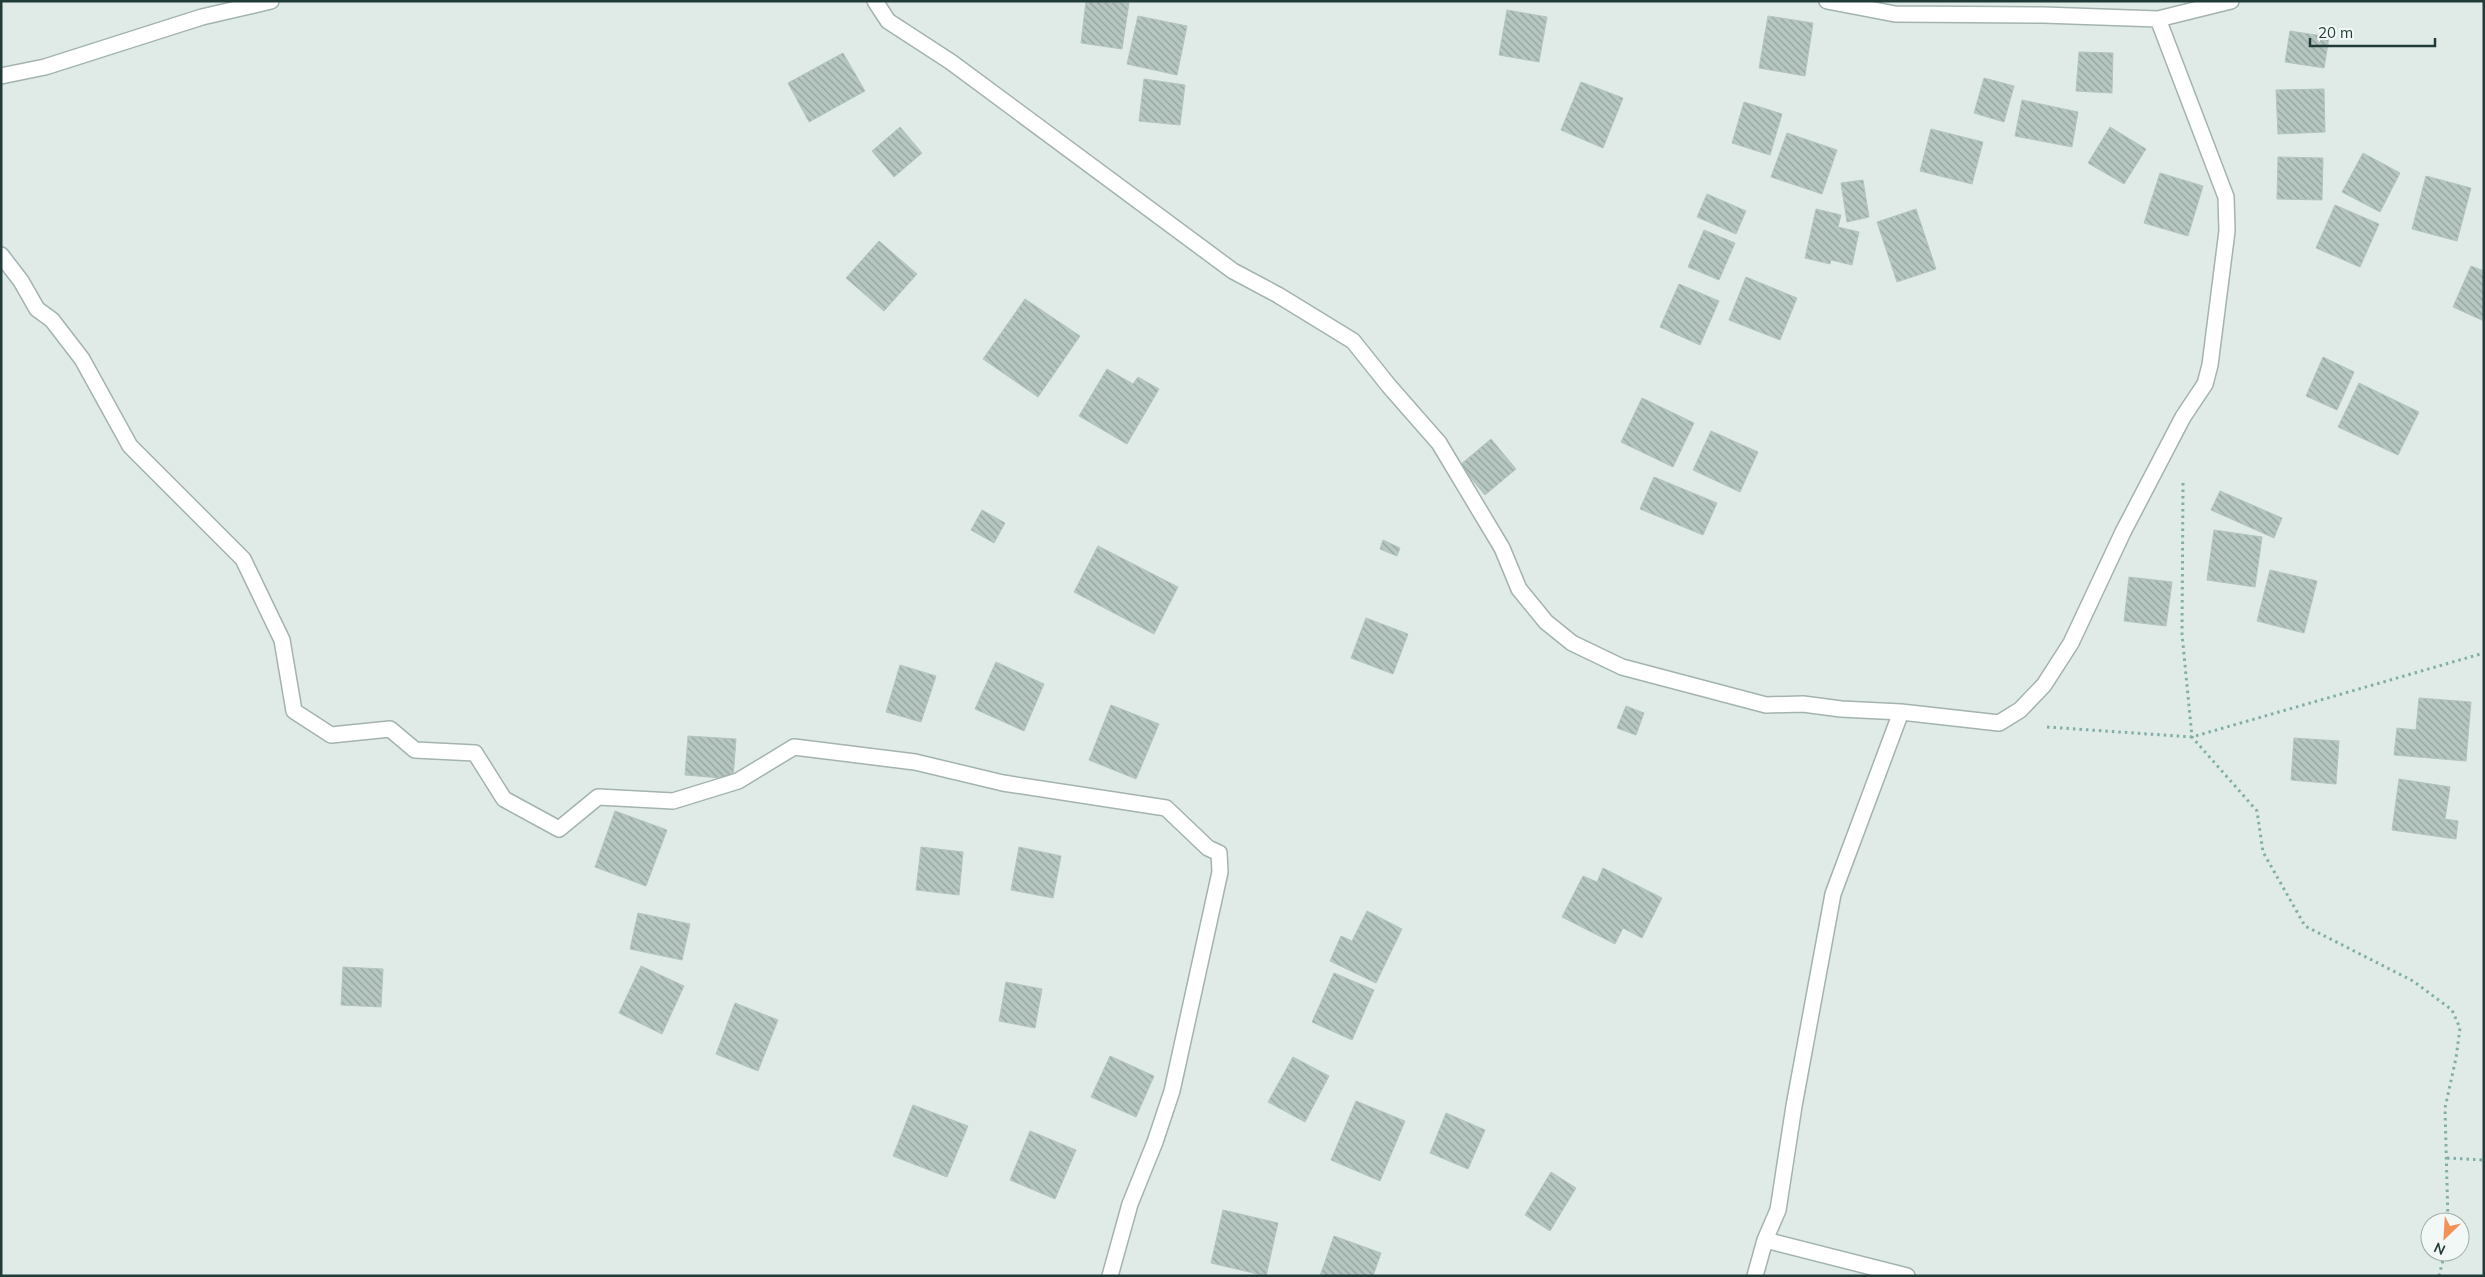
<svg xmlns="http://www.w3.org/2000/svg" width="2485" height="1277" viewBox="0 0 2485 1277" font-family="Mulish,sans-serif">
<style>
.building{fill:url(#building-back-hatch);stroke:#b3c5c0}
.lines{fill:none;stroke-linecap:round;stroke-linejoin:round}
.minor-casing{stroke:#a3b3b0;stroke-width:18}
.path{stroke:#80afa6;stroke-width:3;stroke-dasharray:2.5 4;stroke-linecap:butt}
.minor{stroke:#fff;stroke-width:15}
</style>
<defs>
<pattern id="building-back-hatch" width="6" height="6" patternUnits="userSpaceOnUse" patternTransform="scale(1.25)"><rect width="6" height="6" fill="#b6c6c1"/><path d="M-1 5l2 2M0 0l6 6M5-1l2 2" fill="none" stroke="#94a29e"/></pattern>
</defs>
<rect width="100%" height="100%" fill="#e0ebe8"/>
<path class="building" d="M1086,1l43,2 -7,46 -41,-6z
M1507,10l40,7 -8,45 -40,-7z
M1138,16l49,10 -10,49 -50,-11z
M1768,16l45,7 -8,53 -46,-8z
M2290,31l39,6 -5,31 -39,-6z
M2079,52l34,1 -1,40 -36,-2z
M843,53l22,38 -56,31 -21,-39z
M1984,78l30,8 -10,36 -30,-9z
M1144,79l41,6 -5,40 -41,-4z
M1581,82l42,16 -20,50 -42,-18z
M2324,89l1,43 -47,2 -2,-44z
M2022,100l56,12 -6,35 -57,-11z
M1744,102l38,12 -12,41 -38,-12z
M900,127l22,26 -28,24 -22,-26z
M2110,127l36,22 -22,35 -36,-21z
M1931,129l52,13 -11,42 -52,-13z
M1787,133l50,17 -15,44 -51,-17z
M2363,153l37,20 -20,39 -38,-20z
M2278,157l45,1 -1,42 -45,-1z
M2160,173l43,13 -15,50 -44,-13z
M2426,176l45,12 -14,53 -45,-12z
M1863,180l6,37 -22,5 -6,-39z
M1707,194l39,17 -10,23 -39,-17z
M2335,205l44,19 -19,43 -44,-19z
M1816,209l25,6 -3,12 21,5 -7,33 -21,-5 -1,4 -25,-6z
M1916,209l20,60 -39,13 -20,-60z
M1704,230l31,13 -16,37 -31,-13z
M879,241l38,33 -33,37 -38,-33z
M2471,266l13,5v50l-31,-14z
M1746,277l51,21 -17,42 -51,-20z
M1679,284l40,17 -19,44 -40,-18z
M1025,299l55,37 -42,61 -55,-38z
M2323,357l31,15 -17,38 -31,-14z
M1107,369l26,15 5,-7 21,12 -32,55 -48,-28z
M2359,383l60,29 -21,43 -60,-28z
M1642,398l52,25 -21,44 -52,-25z
M1711,431l47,21 -18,40 -47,-22z
M1491,439l25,30 -31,26 -25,-30z
M1654,477l63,26 -14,32 -63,-26z
M2220,491l62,27 -8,20 -63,-28z
M982,510l23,13 -11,20 -23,-13z
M2214,530l48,7 -7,50 -48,-7z
M1383,540l17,8 -3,8 -17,-7z
M1098,546l80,41 -24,47 -80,-42z
M2270,570l47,11 -13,52 -47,-12z
M2129,577l43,5 -6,44 -42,-5z
M1366,618l42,16 -15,40 -42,-16z
M996,662l48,22 -20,47 -49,-22z
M900,665l36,11 -15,46 -35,-10z
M2419,698l52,4 -5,59 -72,-6 3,-27 19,2z
M1111,705l48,19 -23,55 -47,-19z
M1626,706l18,7 -8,22 -19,-7z
M688,736l48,3 -3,40 -48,-4z
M2294,738l45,3 -3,43 -45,-4z
M2399,779l51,8 -5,32 13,2 -2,18 -64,-9z
M615,811l52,19 -21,56 -51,-19z
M921,847l42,5 -4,43 -43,-5z
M1019,847l42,9 -8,42 -42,-8z
M1603,868l59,30 -20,40 -19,-10 -8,16 -53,-27 21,-41 14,6z
M1367,911l35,18 -26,54 -46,-22 11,-25 11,5z
M638,913l52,11 -8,36 -52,-11z
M641,966l43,20 -22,48 -43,-21z
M343,967l40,2 -2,38 -40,-2z
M1334,973l40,17 -22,50 -40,-18z
M1006,982l36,7 -7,39 -36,-7z
M735,1003l43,17 -20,51 -42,-17z
M1110,1056l44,20 -18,41 -45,-20z
M1293,1057l36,19 -24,46 -37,-20z
M1356,1101l49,20 -25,60 -49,-21z
M913,1105l55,21 -21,51 -54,-21z
M1446,1113l39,17 -17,39 -38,-16z
M1030,1131l46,19 -21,49 -45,-19z
M1551,1172l25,16 -26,43 -25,-16z
M1223,1210l55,13 -12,53 -55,-13z
M1334,1236l47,17 -8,23h-53z"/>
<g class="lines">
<g class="minor-casing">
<path id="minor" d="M875,1l13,20 63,41 282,209 45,24 75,46 36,45 50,57 63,105 17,41 27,33 26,21 50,24 144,38 37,-1 38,5 60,3
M1827,1l68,13 148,1 115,4 73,-18
M1,76l44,-9 157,-50 69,-16
M1,255l20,26 16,28 15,11 30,39 48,87 113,113 39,81 12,71 37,24 59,-6 25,21 60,3 29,46 55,30 39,-32 75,4 65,-20 56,-34 121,15 88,21 163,25 42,40 11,5 1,19 -48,219 -17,51 -25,62 -20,72
M1765,1240l142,36
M1755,1276l10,-36 13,-30 16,-104 39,-212 68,-182 98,11 21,-13 24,-25 27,-42 52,-111 60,-115 22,-33 5,-19 17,-134 -1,-34 -68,-178"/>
</g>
<path class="path" d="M2183,483l-1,151 10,103 65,74 6,41 42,74 108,55 39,29 8,18 -4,30 -11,50 3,114
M2047,727l145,10 292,-84
M2447,1158l37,2
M2439,1276l6,-24"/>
<use href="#minor" class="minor"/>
</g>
<rect width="2485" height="1277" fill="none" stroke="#213c38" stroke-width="5"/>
<g transform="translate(2445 1237) rotate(205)"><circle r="24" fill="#f1f8f5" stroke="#9eada9"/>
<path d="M0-4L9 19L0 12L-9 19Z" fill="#f39157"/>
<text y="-8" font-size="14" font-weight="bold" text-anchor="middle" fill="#213c38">N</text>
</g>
<path d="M2310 38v8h125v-8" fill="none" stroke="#213c38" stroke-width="2.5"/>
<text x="2318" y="38" font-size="15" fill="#213c38" stroke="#f1f8f5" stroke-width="4" paint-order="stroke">20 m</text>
</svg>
